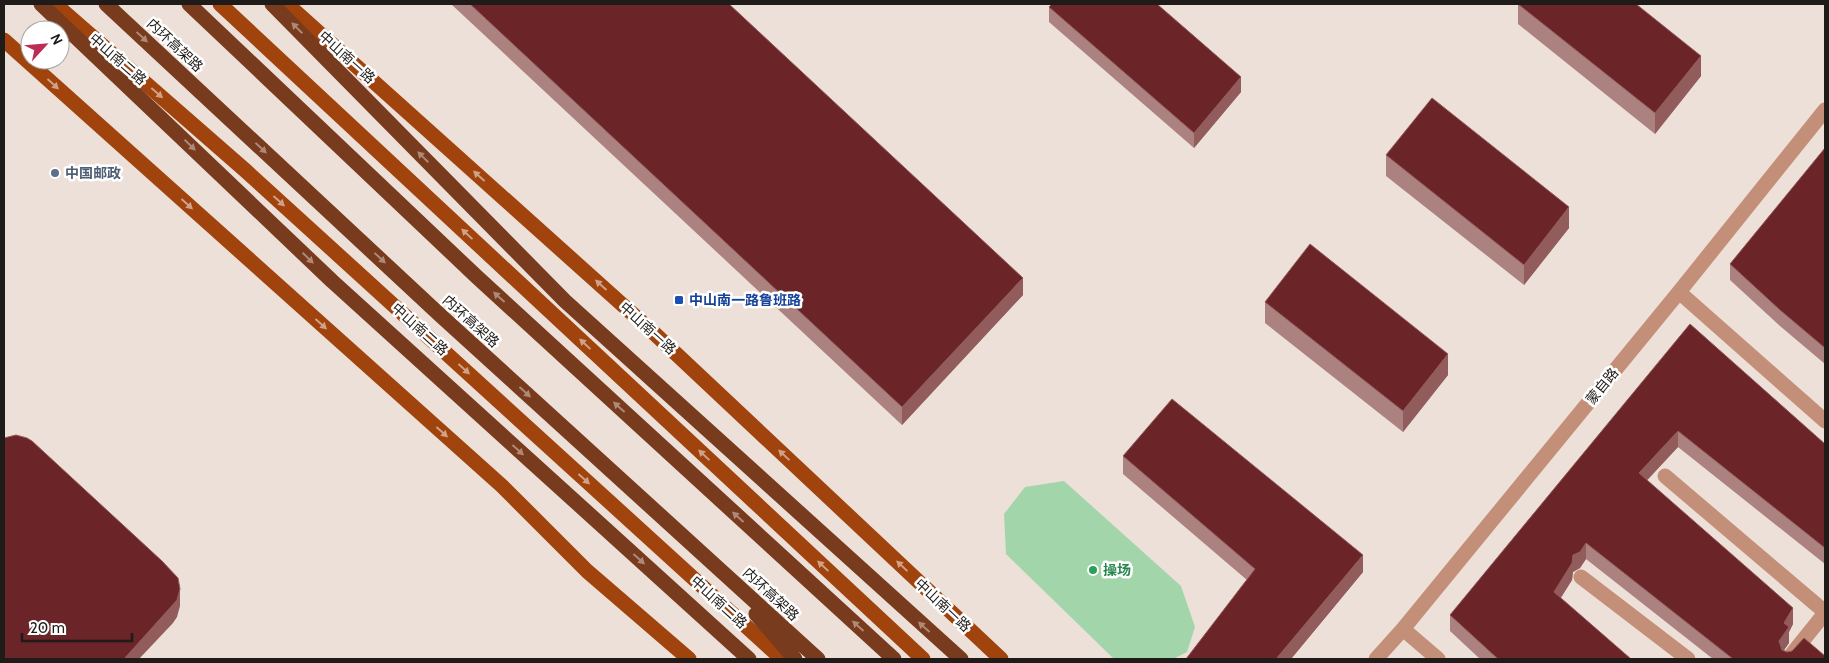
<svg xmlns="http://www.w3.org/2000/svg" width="1829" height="663" viewBox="0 0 1829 663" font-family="Cabin,'Noto Sans SC',sans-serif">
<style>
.grass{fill:#a2d5aa}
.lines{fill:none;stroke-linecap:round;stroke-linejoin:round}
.minor{stroke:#c48f78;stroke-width:15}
.major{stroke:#a0430d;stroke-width:15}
.highway{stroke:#793b1d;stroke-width:15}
.wall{fill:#ac8280}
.shaded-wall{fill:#925c5d}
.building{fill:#6b2428;stroke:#925c5d}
.oneway{fill:#af8977}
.oneway2{fill:#d0a186}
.service-dot{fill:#5c6f8a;stroke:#fff;stroke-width:2}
.transit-dot{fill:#1a4fb4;stroke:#fff;stroke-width:2}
.leisure-dot{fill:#2e9e5b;stroke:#fff;stroke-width:2}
.labels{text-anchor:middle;stroke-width:5;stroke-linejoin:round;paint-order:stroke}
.street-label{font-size:14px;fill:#1f1b18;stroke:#fff}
.service-label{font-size:14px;font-weight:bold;fill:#4e5e75;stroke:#fff;text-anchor:start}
.transit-label{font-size:14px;font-weight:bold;fill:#164399;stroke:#fff;text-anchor:start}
.leisure-label{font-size:14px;font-weight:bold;fill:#27864d;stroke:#fff;text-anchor:start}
</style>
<rect width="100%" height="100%" fill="#ede0d8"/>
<path class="grass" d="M1064,481l117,105 14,41 -8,25 -14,7h-59l-108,-105 -2,-40 21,-27z"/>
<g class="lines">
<path class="minor" d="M1679,292l146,129
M1665,476l160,136
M1581,577l107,82
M1403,629l35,30
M1376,659l27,-30 276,-337 146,-182
M1788,659l37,-46"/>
<path class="major" d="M55,4l191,167 536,488
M220,4l703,655
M287,4l368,330 346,325
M4,40l498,446 85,85 102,88"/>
<path class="highway" d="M41,4l291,277 417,378
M106,4l334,311 378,344
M189,4l288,273 417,382
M272,4l293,297 396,358
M756,614l39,45"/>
</g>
<path class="wall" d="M451,4h278l294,291 -121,130z
M1518,4l183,72 -46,58 -137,-110z
M1049,7l192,85 -47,56 -145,-126z
M1825,148v216l-45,-38 -50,-46v-16z
M1386,155l183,73 -45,57 -138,-109z
M1265,302l183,73 -45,57 -138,-109z
M1690,324l135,120v120l-147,-117 -31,33 146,144 -4,8v11l-5,7 3,2 38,7h-112l-127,-100 -6,9 -7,4 -1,8 -11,18 70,61h-151l-30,-28v-16z
M1123,456l240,116 -72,87h-105l61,-79 -124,-106z"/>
<path class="shaded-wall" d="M1701,56v20l-46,58v-21z
M1241,77v15l-47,56v-15z
M1569,207v21l-45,57v-20z
M1023,278v17l-121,130v-18z
M1448,354v21l-45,57v-21z
M1678,431v16l-39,42v-16z
M1586,543v16l-6,9 -7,4 -1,8 -18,28v-16l19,-37z
M1363,555v17l-72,87h-15z
M180,589v17l-3,11 -4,6 -34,36h-15z
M1793,608v16l-4,8v11l-10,14v-16l5,-18z"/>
<path class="building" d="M470,4h259l294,274 -121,129z
M1052,4h105l84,73 -47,56 -145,-126z
M1518,4h118l65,52 -46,57z
M1432,98l137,109 -45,58 -138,-110z
M1825,148v200l-45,-38 -50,-46z
M1310,244l138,110 -45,57 -138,-109z
M1690,324l135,120v104l-147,-117 -39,42 154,135 -9,15 5,4 -10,14 3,9 5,2 5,-1 12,-13 21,18v3h-92l-147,-116 -6,9 -7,3 -1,8 -18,29 77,67h-133l-48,-44z
M1172,399l191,156 -87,104h-90l69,-90 -132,-113z
M16,435l11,3 5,3 130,120 16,17 2,11 -3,11 -53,59h-120v-221z"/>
<defs><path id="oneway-solid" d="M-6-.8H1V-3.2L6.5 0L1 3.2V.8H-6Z" transform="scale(1.25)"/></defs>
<g class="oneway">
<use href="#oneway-solid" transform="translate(297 28) rotate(-135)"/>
<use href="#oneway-solid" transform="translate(142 37) rotate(43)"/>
<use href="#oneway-solid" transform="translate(190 145) rotate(44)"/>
<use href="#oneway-solid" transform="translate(261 148) rotate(43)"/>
<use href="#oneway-solid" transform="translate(423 157) rotate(-135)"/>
<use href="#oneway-solid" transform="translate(308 258) rotate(44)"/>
<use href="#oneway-solid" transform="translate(380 258) rotate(43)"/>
<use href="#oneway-solid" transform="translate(499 297) rotate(-138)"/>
<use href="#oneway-solid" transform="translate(525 392) rotate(42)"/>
<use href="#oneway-solid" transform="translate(619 407) rotate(-138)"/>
<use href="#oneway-solid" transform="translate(518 450) rotate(42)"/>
<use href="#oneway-solid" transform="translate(738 517) rotate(-138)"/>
<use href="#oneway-solid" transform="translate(639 559) rotate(42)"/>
<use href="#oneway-solid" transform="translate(858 626) rotate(-138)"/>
<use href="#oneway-solid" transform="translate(924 627) rotate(-138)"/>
</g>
<g class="oneway2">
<use href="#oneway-solid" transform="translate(53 84) rotate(42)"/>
<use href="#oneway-solid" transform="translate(157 93) rotate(41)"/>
<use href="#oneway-solid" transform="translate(479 176) rotate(-138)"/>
<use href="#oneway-solid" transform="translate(279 201) rotate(42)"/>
<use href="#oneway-solid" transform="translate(187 204) rotate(42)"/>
<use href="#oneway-solid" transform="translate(467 234) rotate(-137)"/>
<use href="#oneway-solid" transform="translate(601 285) rotate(-138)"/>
<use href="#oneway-solid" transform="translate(321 324) rotate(42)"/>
<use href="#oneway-solid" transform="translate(585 344) rotate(-137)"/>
<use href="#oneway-solid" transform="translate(464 369) rotate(42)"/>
<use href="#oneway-solid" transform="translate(442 432) rotate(42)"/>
<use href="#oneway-solid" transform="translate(704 455) rotate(-137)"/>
<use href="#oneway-solid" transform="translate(784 455) rotate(-137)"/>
<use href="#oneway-solid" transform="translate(584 479) rotate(42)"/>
<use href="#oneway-solid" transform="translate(823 566) rotate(-137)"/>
<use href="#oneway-solid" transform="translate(902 566) rotate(-137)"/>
</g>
<circle class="service-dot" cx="55" cy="173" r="5"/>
<rect class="transit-dot" x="674" y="295" width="10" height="10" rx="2.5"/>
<circle class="leisure-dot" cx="1093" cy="570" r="5"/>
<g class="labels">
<g class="street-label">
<text transform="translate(175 45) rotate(43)" y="5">内环高架路</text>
<text transform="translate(347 57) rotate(42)" y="5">中山南一路</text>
<text transform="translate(118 59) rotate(41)" y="5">中山南二路</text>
<text transform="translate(471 321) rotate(42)" y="5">内环高架路</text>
<text transform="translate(648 328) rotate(42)" y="5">中山南一路</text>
<text transform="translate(420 329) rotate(42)" y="5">中山南二路</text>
<text transform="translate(1602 386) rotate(-51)" y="5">蒙自路</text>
<text transform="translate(771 594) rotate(43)" y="5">内环高架路</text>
<text transform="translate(719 602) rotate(42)" y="5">中山南二路</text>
<text transform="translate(943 605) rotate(43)" y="5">中山南一路</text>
</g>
<g class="service-label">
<text x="65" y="178">中国邮政</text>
</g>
<g class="transit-label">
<text x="689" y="305">中山南一路鲁班路</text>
</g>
<g class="leisure-label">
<text x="1103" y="575">操场</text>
</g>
</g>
<rect width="1829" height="663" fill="none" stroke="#1f1b18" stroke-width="10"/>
<g transform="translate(45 45) rotate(64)"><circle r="24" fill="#ffffff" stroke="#a5a4a3"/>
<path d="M0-4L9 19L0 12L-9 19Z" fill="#bc2c55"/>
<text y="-8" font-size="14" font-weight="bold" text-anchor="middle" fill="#1f1b18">N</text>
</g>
<path d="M22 633v8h110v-8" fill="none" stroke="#1f1b18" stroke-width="2.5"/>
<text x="30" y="633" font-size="15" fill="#1f1b18" stroke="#ffffff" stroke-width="4" paint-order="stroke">20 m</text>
</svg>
